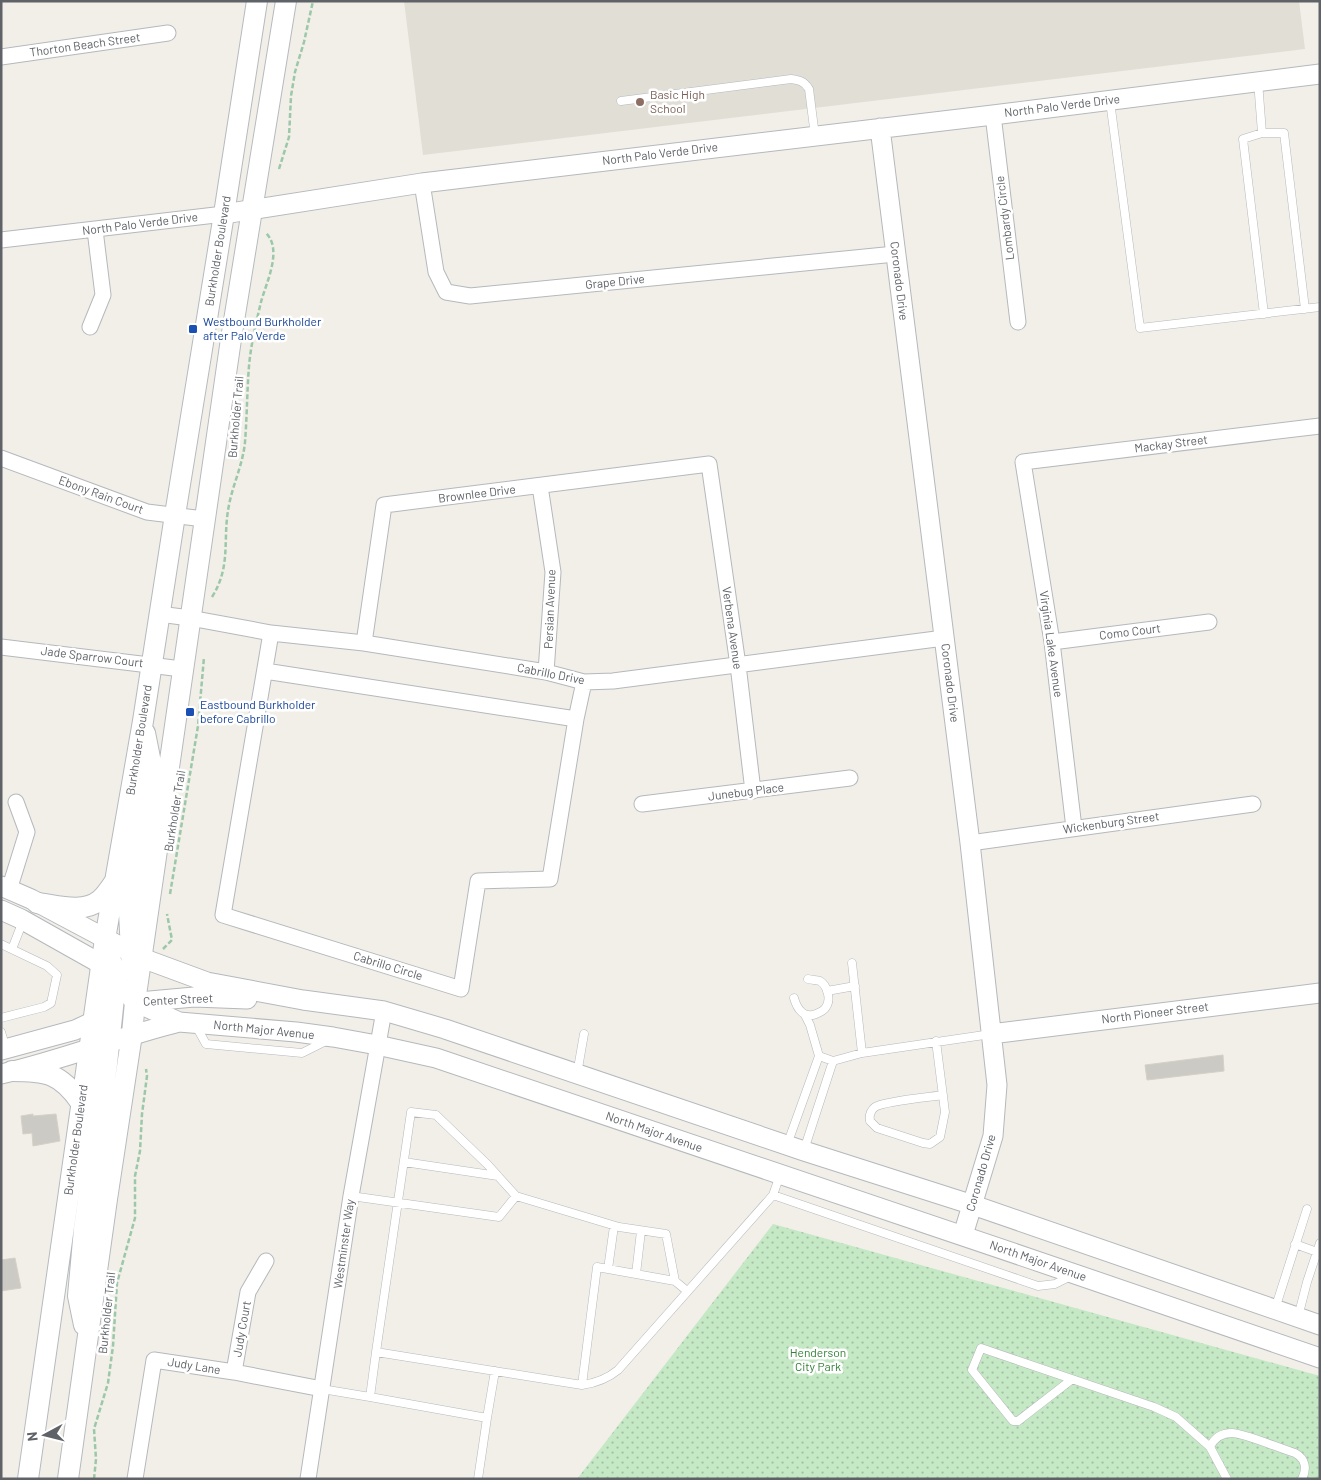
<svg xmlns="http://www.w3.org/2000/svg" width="1321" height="1480" viewBox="0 0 1321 1480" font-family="Barlow,sans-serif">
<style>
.education{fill:#e1ded6}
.park{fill:url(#park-dots)}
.building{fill:#cccac5;stroke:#d6d1c6}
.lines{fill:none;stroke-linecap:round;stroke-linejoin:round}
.service-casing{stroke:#b5b8bc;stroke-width:9}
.minor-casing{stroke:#b5b8bc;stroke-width:17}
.tertiary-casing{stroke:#b5b8bc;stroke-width:21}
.secondary-casing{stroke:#b6babf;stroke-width:22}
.path{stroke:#9cc7a9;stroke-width:2.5;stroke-dasharray:5 2.5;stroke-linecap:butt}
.service{stroke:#fff;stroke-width:8}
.minor{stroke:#fff;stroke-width:15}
.tertiary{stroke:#fff;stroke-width:19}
.secondary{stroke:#fff;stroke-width:20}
.education-dot{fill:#8d6e63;stroke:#fff;stroke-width:2}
.transit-dot{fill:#1a4fb4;stroke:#fff;stroke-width:2}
.labels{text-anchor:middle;stroke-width:5;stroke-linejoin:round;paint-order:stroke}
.street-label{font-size:12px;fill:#5f6368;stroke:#fff}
.education-label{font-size:12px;fill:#785e54;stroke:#fff;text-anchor:start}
.transit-label{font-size:12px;fill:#164399;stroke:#fff;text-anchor:start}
.park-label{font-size:12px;fill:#348238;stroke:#fff}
</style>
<defs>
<pattern id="park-dots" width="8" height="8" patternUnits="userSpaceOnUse" patternTransform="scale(1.25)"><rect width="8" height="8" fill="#c5e8c5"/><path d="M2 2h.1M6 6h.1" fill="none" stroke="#a3c0a4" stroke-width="1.8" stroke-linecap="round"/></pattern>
</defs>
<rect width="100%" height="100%" fill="#f1efe8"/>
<path class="education" d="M404,1h895l6,48 -882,106z"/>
<path class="park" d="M773,1224l547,152v103h-743z"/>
<path class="building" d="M1223,1055l1,16 -77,9 -2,-15z
M33,1114v2l23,-2 4,27 -27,5 -1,-13 -9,1 -2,-18z
M15,1258l6,30 -20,3v-31z"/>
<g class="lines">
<g class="service-casing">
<path id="service" d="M1258,81l4,52 -19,6 21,175
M621,101l170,-22c8,1 13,2 18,10l6,47
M1110,101l30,227 180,-21
M1262,133h22l21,176
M1,944l46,22 10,9 -6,28 -7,4 -43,11
M12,949l11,-28
M852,963l10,90
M827,991l28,-5
M794,998c3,11 10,21 22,16 4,-2 8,-3 10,-7 5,-7 2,-21 -6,-26 -3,-1 -8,-1 -12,-2
M805,1015l5,10 9,31 14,5 29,-8 129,-19
M196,1026l10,18 96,9 24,-12
M1,1032l5,17
M936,1041l9,71 -5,25 -10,7 -7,-1 -46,-15 -7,-7c-1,-6 0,-10 5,-14 9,-6 55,-10 68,-12
M577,1074l7,-40
M787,1145l32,-89
M804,1150l29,-89
M404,1162l94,14
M773,1195l265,91 17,-2 16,-8
M351,1196l148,21 17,-21
M1295,1244l22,8
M608,1269l6,-43
M636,1274l5,-43
M1275,1309l32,-100
M1298,1317l9,-35 13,-39
M376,1352l35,-240 25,3 52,50 28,31 103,31 47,7 9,47 12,10
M495,1371l-8,47 -117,-21 6,-45 206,33c15,-2 25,-6 36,-15l155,-175 7,-20
M1071,1380l-53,41h-5l-41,-51 9,-22 173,59 22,10 34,30 17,32
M582,1385l15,-118 78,14
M322,1389l48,8
M1210,1447c4,-9 12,-14 22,-14 12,0 49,16 63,20 11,6 12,16 7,26
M478,1479l9,-61"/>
</g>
<g class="minor-casing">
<path id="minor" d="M1,57l167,-24
M993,115l25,207
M422,183l14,89 10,20 24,4 425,-42
M1,240l223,-26
M90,327l13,-32 -8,-65
M1,458l146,54 57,7
M540,486l13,86 -7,100
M159,614l31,4 81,15 93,10 182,29 38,10 29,-1 331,-43
M271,633l-48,282 238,74 17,-108 72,-2 26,-160 8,-37
M1052,642l157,-20
M364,643l20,-138 325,-41 29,201 15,126
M1,647l181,22
M265,671l311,48
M642,804l208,-26
M1074,828l-22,-186 -29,-180 297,-36
M970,843l283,-39
M9,890l18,-58 -11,-30
M234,1372l14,-80 18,-31
M135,1479l19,-119 80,12 88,17
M308,1479l43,-283 33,-185"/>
</g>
<g class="tertiary-casing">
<path id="tertiary" d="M880,128l90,715 27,242 -4,51 -30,99
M224,214l198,-31 571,-68 327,-41
M1,886l30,13 111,59 65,24 96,18 81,11 61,18 359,122 169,54 347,120
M1,910l20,9 80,45 34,38 44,20 117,10 37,5 44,8 59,13c294,100 590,198 884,300
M139,1002l55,-5 53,2
M991,1034l329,-41
M1,1050l74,-20 30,-14
M1,1074c61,-14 118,-37 178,-52"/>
</g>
<g class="secondary-casing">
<path id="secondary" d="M37,903c19,2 46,11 63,-3 6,-5 11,-13 15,-19
M132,971l-3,-59 22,-149 -6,-30
M12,1071c34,0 49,2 69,32
M84,1325l-6,-29 6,-67 23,-165 9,-85 -9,-33
M28,1479l77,-540 38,-218 32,-206 49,-301 33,-213
M68,1479l39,-280 25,-165 3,-32 96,-663 55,-338"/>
</g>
<path class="path" d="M279,169l10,-32 2,-41 4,-24 9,-30 9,-41
M212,597c20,-32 10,-58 17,-92 4,-21 14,-41 16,-63 2,-25 2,-51 4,-76 2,-22 7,-43 12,-64 5,-19 22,-52 5,-69
M170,894l28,-168 6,-69
M163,949l9,-9 -5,-26
M94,1479l2,-20 -2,-30 14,-46 5,-37 4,-63 18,-65v-42l5,-25 2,-37 5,-38 -1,-7"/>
<use href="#service" class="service"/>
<use href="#minor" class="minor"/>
<use href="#tertiary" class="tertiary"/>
<use href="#secondary" class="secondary"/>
</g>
<circle class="education-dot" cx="640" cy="102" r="5"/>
<g class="transit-dot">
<rect x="188" y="324" width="10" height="10" rx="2.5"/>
<rect x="185" y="707" width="10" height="10" rx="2.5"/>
</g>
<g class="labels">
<g class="street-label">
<text transform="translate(85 45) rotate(-8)" y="4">Thorton Beach Street</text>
<text transform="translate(1062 106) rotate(-7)" y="4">North Palo Verde Drive</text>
<text transform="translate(660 154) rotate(-7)" y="4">North Palo Verde Drive</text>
<text transform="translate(1005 218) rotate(-97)" y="4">Lombardy Circle</text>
<text transform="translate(140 224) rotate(-7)" y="4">North Palo Verde Drive</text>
<text transform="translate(218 251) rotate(-81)" y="4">Burkholder Boulevard</text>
<text transform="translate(899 281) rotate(83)" y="4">Coronado Drive</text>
<text transform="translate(615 282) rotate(-6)" y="4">Grape Drive</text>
<text transform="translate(236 417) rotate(-85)" y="4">Burkholder Trail</text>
<text transform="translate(1171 444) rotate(-7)" y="4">Mackay Street</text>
<text transform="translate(477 494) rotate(-7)" y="4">Brownlee Drive</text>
<text transform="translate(101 495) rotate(20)" y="4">Ebony Rain Court</text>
<text transform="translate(550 609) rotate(-88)" y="4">Persian Avenue</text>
<text transform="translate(732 628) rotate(82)" y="4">Verbena Avenue</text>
<text transform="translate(1130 632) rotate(-7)" y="4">Como Court</text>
<text transform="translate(1051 644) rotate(82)" y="4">Virginia Lake Avenue</text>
<text transform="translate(92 657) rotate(7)" y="4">Jade Sparrow Court</text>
<text transform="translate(551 674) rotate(11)" y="4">Cabrillo Drive</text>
<text transform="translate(950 683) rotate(83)" y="4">Coronado Drive</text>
<text transform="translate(139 740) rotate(-81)" y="4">Burkholder Boulevard</text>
<text transform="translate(746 792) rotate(-7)" y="4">Junebug Place</text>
<text transform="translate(175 811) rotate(-81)" y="4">Burkholder Trail</text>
<text transform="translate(1111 823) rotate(-8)" y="4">Wickenburg Street</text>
<text transform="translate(388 966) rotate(17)" y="4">Cabrillo Circle</text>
<text transform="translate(178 1000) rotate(-3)" y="4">Center Street</text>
<text transform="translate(1155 1013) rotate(-7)" y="4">North Pioneer Street</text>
<text transform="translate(264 1030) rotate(6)" y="4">North Major Avenue</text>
<text transform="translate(654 1132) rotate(19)" y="4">North Major Avenue</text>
<text transform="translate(76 1140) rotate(-82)" y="4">Burkholder Boulevard</text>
<text transform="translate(981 1173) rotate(-74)" y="4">Coronado Drive</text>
<text transform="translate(344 1244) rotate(-82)" y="4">Westminster Way</text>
<text transform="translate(1038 1261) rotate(19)" y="4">North Major Avenue</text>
<text transform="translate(107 1313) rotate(-84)" y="4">Burkholder Trail</text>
<text transform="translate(242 1329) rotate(-80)" y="4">Judy Court</text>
<text transform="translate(194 1366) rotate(9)" y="4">Judy Lane</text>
</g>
<g class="education-label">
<text x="650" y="99">Basic High<tspan x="650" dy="14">School</tspan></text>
</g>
<g class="transit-label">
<text x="203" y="326">Westbound Burkholder<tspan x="203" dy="14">after Palo Verde</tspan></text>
<text x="200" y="709">Eastbound Burkholder<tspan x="200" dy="14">before Cabrillo</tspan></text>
</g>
<g class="park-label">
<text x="818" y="1357">Henderson<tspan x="818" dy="14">City Park</tspan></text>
</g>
</g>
<rect width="1321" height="1480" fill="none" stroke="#5f6368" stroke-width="5"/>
<g transform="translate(45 1435) rotate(263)" stroke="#ffffff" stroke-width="4" paint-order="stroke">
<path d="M0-4L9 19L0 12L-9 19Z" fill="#5f6368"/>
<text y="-8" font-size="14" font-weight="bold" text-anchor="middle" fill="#5f6368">N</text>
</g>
</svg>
